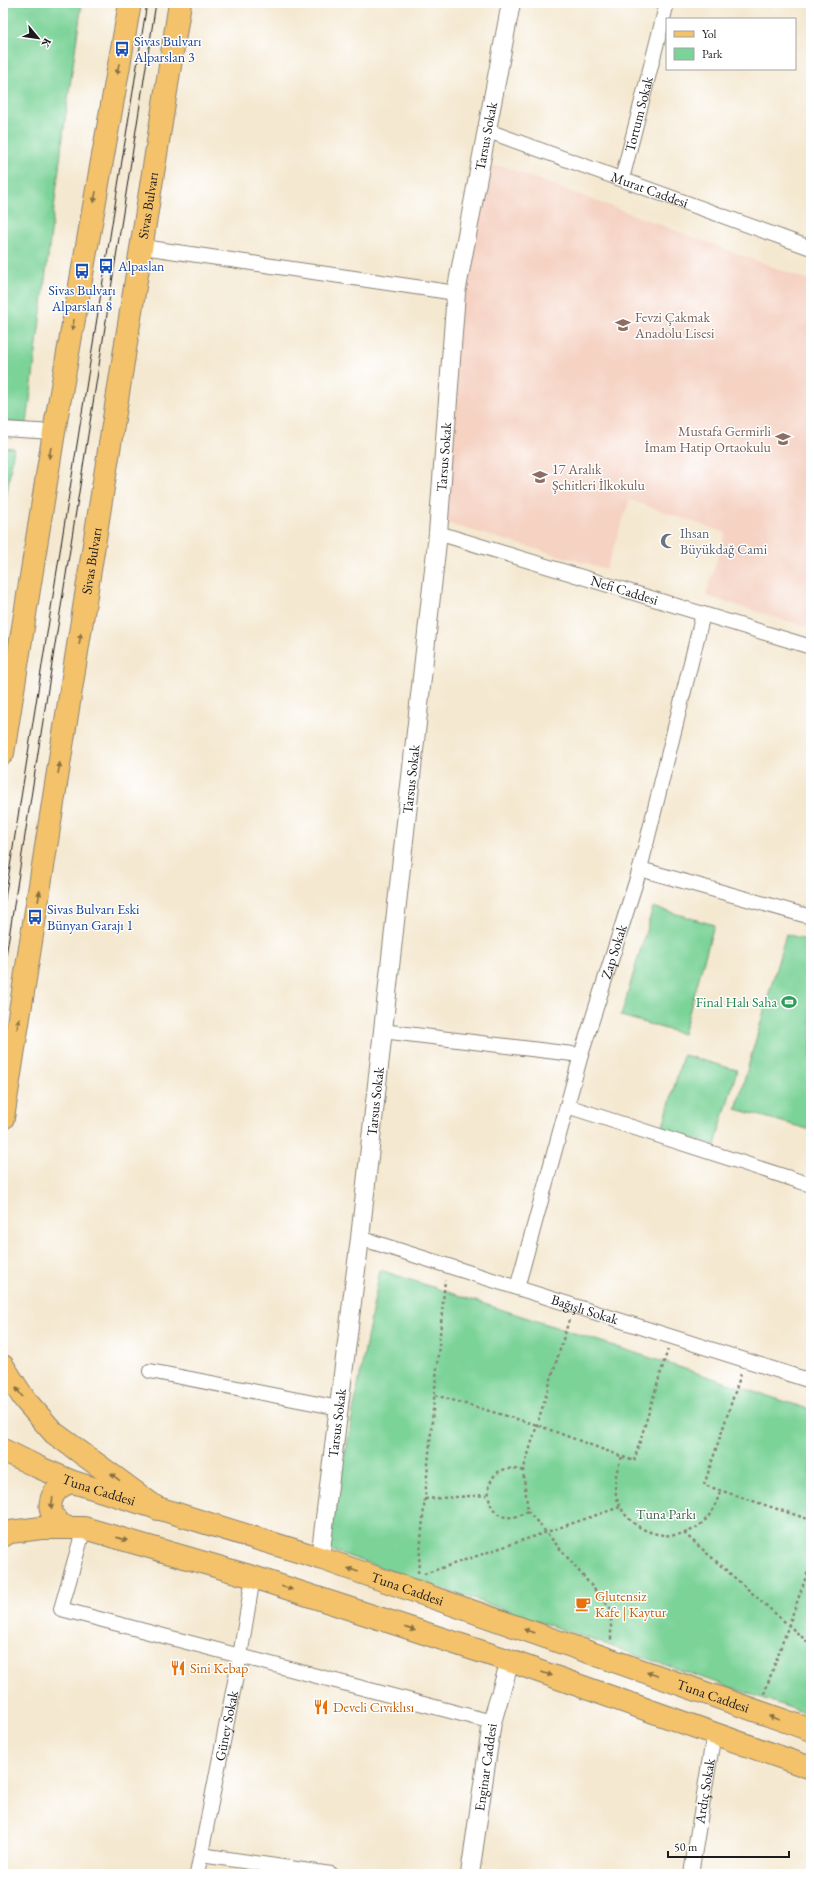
<svg xmlns="http://www.w3.org/2000/svg" width="814" height="1877" viewBox="0 0 814 1877" font-family="'EB Garamond',serif">
<style>
.built{fill:#f5d2c2}
.green{fill:#7bd398;stroke:#4c785a}
.lines{fill:none;stroke-linecap:round;stroke-linejoin:round}
.minor-casing{stroke:#888276;stroke-width:16}
.tertiary-casing{stroke:#888276;stroke-width:20}
.primary-casing{stroke:#888276;stroke-width:24}
.trunk-casing{stroke:#888276;stroke-width:24}
.path{stroke:#888276;stroke-width:2.5;stroke-dasharray:3 3;stroke-linecap:butt}
.minor{stroke:#fff;stroke-width:14}
.tertiary{stroke:#fff;stroke-width:18}
.primary{stroke:#f3c26a;stroke-width:22}
.trunk{stroke:#f3c26a;stroke-width:22}
.tram{stroke:#1c1c1c;stroke-width:1}
.oneway{fill:#886f43}
.labels{text-anchor:middle;stroke-width:3;stroke-linejoin:round;paint-order:stroke}
.transit-label{font-size:14px;fill:#164399;stroke:#fff;text-anchor:start}
.street-label{font-size:14px;fill:#1c1c1c;stroke:#fff}
.education-label{font-size:14px;fill:#785e54;stroke:#fff;text-anchor:start}
.worship-label{font-size:14px;fill:#5b616d;stroke:#fff;text-anchor:start}
.leisure-label{font-size:14px;fill:#27864d;stroke:#fff;text-anchor:end}
.park-label{font-size:14px;fill:#42654e;stroke:#fff}
.food-label{font-size:14px;fill:#c56008;stroke:#fff;text-anchor:start}
</style>
<rect width="100%" height="100%" fill="#fff"/>
<filter id="ink" filterUnits="userSpaceOnUse"><feTurbulence type="fractalNoise" baseFrequency=".025" numOctaves="2"/><feDisplacementMap in="SourceGraphic" scale="8" xChannelSelector="R" yChannelSelector="G"/><feConvolveMatrix kernelMatrix="1 2 1 2 8 2 1 2 1" color-interpolation-filters="sRGB"/></filter>
<filter id="wash" filterUnits="userSpaceOnUse"><feTurbulence type="fractalNoise" baseFrequency=".012" numOctaves="4" result="noise"/><feDisplacementMap in="SourceGraphic" scale="16" xChannelSelector="R" yChannelSelector="G"/><feGaussianBlur stdDeviation="0.9" result="paint"/><feColorMatrix in="noise" values="0 0 0 0 0 0 0 0 0 0 0 0 0 0 0 0 0 1.4 0 .05"/><feComposite in="paint" operator="in"/></filter>
<g filter="url(#wash)">
<rect width="100%" height="100%" fill="#f4e8d0"/>
<path class="built" d="M495,166l10,1 306,114v347l-105,-32 19,-63 -95,-33 8,-24 -32,93 -167,-48 11,-149 32,-198z"/>
<path class="green" d="M3,3h79l-16,110 -39,311 -24,-3z
M3,447l11,1 -11,70z
M653,907l61,18 -31,109 -62,-18z
M786,934l25,7v189l-75,-21z
M683,1055l54,15 -22,75 -53,-15z
M380,1270l431,140v305l-484,-166z"/>
</g>
<g filter="url(#ink)">
<g class="lines">
<g class="minor-casing">
<g id="minor">
<path id="s1" d="M488,131l323,117"/>
<path id="s2" d="M622,179l45,-176"/>
<path d="M143,247l313,46"/>
<path d="M3,429l51,3"/>
<path id="s3" d="M438,533l373,114"/>
<path d="M640,869l171,48"/>
<path d="M382,1031l199,24"/>
<path d="M567,1106l244,79"/>
<path id="s4" d="M360,1238l451,143"/>
<path id="s5" d="M517,1288l64,-233 59,-186 63,-255"/>
<path d="M150,1371l189,37"/>
<path d="M84,1528l-23,81 431,113"/>
<path d="M201,1855l130,19"/>
<path id="s6" d="M197,1874l43,-218 13,-79"/>
<path id="s7" d="M691,1874l23,-141"/>
</g>
</g>
<g class="tertiary-casing">
<g id="tertiary">
<path id="s8" d="M320,1558l40,-320 78,-705 18,-240 55,-290"/>
<path id="s9" d="M470,1874l22,-152 18,-61"/>
</g>
</g>
<g class="primary-casing">
<g id="primary">
<path id="s10" d="M3,1450l35,17 35,15 247,76 491,172"/>
<path d="M68,1528c-26,-10 -22,-41 5,-46"/>
<path d="M3,1533l38,-5h43l169,49 257,84 301,107"/>
</g>
</g>
<g class="trunk-casing">
<g id="trunk">
<path d="M3,753l51,-321 76,-429"/>
<path id="s11" d="M3,1118l177,-1115"/>
<path d="M3,1366l22,34 29,33 104,76"/>
<path d="M3,1536l6,-4"/>
</g>
</g>
<path class="path" d="M569,1320l-46,151 5,40 83,98v32
M741,1374l-37,111 107,35
M435,1395l102,30 97,36 34,-112
M622,1457c-36,76 81,114 98,33
M523,1471c-51,-17 -42,70 5,40
M425,1499l62,-4
M684,1533l127,112
M418,1573l27,-293
M424,1574l196,-67
M764,1694l47,-131"/>
<use href="#minor" class="minor"/>
<use href="#tertiary" class="tertiary"/>
<use href="#primary" class="primary"/>
<use href="#trunk" class="trunk"/>
<path class="tram" d="M3,911l144,-908
M3,975l153,-972"/>
</g>
<defs><path id="oneway-solid" d="M-6-.8H1V-3.2L6.5 0L1 3.2V.8H-6Z"/></defs>
<g class="oneway">
<use href="#oneway-solid" transform="translate(118 69) rotate(100)"/>
<use href="#oneway-solid" transform="translate(95 197) rotate(100)"/>
<use href="#oneway-solid" transform="translate(73 325) rotate(100)"/>
<use href="#oneway-solid" transform="translate(50 453) rotate(99)"/>
<use href="#oneway-solid" transform="translate(80 639) rotate(-81)"/>
<use href="#oneway-solid" transform="translate(59 768) rotate(-81)"/>
<use href="#oneway-solid" transform="translate(39 896) rotate(-81)"/>
<use href="#oneway-solid" transform="translate(18 1024) rotate(-81)"/>
<use href="#oneway-solid" transform="translate(19 1392) rotate(-125)"/>
<use href="#oneway-solid" transform="translate(115 1477) rotate(-144)"/>
<use href="#oneway-solid" transform="translate(52 1503) rotate(97)"/>
<use href="#oneway-solid" transform="translate(122 1539) rotate(16)"/>
<use href="#oneway-solid" transform="translate(353 1570) rotate(-161)"/>
<use href="#oneway-solid" transform="translate(287 1588) rotate(18)"/>
<use href="#oneway-solid" transform="translate(410 1629) rotate(18)"/>
<use href="#oneway-solid" transform="translate(529 1631) rotate(-161)"/>
<use href="#oneway-solid" transform="translate(547 1674) rotate(19)"/>
<use href="#oneway-solid" transform="translate(652 1674) rotate(-161)"/>
<use href="#oneway-solid" transform="translate(774 1718) rotate(-161)"/>
</g>
</g>
<defs>
<g id="bus-bare" transform="scale(1.2)"><path d="M-5-6H5V4H4V6H2V4H-2V6H-4V4H-5ZM-3.5-4V0h7V-4ZM-3.5 1.2v1.5H-2V1.2ZM2 1.2v1.5H3.5V1.2Z" fill="#1a4fb4" stroke="#fff" stroke-width="2.5" paint-order="stroke"/></g>
<g id="school-bare" transform="scale(1.2)"><path d="M0-5L7-2L0 1L-7-2ZM-4 1L0 2.5L4 1V4Q0 6-4 4Z" fill="#8d6e63" stroke="#fff" stroke-width="2.5" paint-order="stroke"/></g>
<g id="mosque-bare" transform="scale(1.2)"><path d="M3.5-4.9A6 6 0 1 0 3.5 4.9A5 5 0 1 1 3.5-4.9Z" fill="#6b7280" stroke="#fff" stroke-width="2.5" paint-order="stroke"/></g>
<g id="stadium-bare" transform="scale(1.2)"><path d="M0-5a6.5 5 0 1 0 0 10a6.5 5 0 1 0 0-10ZM-3.5-1.8h7v3.6h-7Z" fill="#2e9e5b" stroke="#fff" stroke-width="2.5" paint-order="stroke"/></g>
<g id="cafe-bare" transform="scale(1.2)"><path d="M-5.5-4.5H6V0H3Q3 3.5 0 3.5H-2.5Q-5.5 3.5-5.5 0ZM3-3.2v2h1.7v-2ZM-6 4.5H4V6H-6Z" fill="#e8710a" stroke="#fff" stroke-width="2.5" paint-order="stroke"/></g>
<g id="restaurant-bare" transform="scale(1.2)"><path d="M-5-6h1v4h1v-4h1v4h1v-4h1v5L-1.5 .5V6h-2V.5L-5-1ZM5-6V6H3V1.5H1.5Q1.5-4 5-6Z" fill="#e8710a" stroke="#fff" stroke-width="2.5" paint-order="stroke"/></g>
</defs>
<g fill-rule="evenodd">
<use href="#bus-bare" x="122" y="49"/>
<use href="#bus-bare" x="106" y="266"/>
<use href="#bus-bare" x="82" y="271"/>
<use href="#school-bare" x="623" y="325"/>
<use href="#school-bare" x="783" y="439"/>
<use href="#school-bare" x="540" y="477"/>
<use href="#mosque-bare" x="668" y="541"/>
<use href="#bus-bare" x="35" y="917"/>
<use href="#stadium-bare" x="789" y="1002"/>
<use href="#cafe-bare" x="583" y="1604"/>
<use href="#restaurant-bare" x="178" y="1668"/>
<use href="#restaurant-bare" x="321" y="1707"/>
</g>
<g class="labels">
<g class="transit-label">
<text x="134" y="46">Sivas Bulvarı<tspan x="134" dy="16">Alparslan 3</tspan></text>
<text x="118" y="271">Alpaslan</text>
<text x="82" y="295" text-anchor="middle">Sivas Bulvarı<tspan x="82" dy="16">Alparslan 8</tspan></text>
<text x="47" y="914">Sivas Bulvarı Eski<tspan x="47" dy="16">Bünyan Garajı 1</tspan></text>
</g>
<g class="street-label">
<text dy="5" stroke="none"><textPath href="#s2" startOffset="67">Tortum Sokak</textPath></text>
<text dy="5" stroke="none"><textPath href="#s8" startOffset="1432">Tarsus Sokak</textPath></text>
<text dy="5" stroke="none"><textPath href="#s1" startOffset="172">Murat Caddesi</textPath></text>
<text dy="5" stroke="none"><textPath href="#s11" startOffset="924">Sivas Bulvarı</textPath></text>
<text dy="5" stroke="none"><textPath href="#s8" startOffset="1108">Tarsus Sokak</textPath></text>
<text dy="5" stroke="none"><textPath href="#s11" startOffset="564">Sivas Bulvarı</textPath></text>
<text dy="5" stroke="none"><textPath href="#s3" startOffset="195">Nefi Caddesi</textPath></text>
<text dy="5" stroke="none"><textPath href="#s8" startOffset="784">Tarsus Sokak</textPath></text>
<text dy="5" stroke="none"><textPath href="#s5" startOffset="350">Zap Sokak</textPath></text>
<text dy="5" stroke="none"><textPath href="#s8" startOffset="460">Tarsus Sokak</textPath></text>
<text dy="5" stroke="none"><textPath href="#s4" startOffset="236">Bağışlı Sokak</textPath></text>
<text dy="5" stroke="none"><textPath href="#s8" startOffset="136">Tarsus Sokak</textPath></text>
<text dy="5" stroke="none"><textPath href="#s10" startOffset="104">Tuna Caddesi</textPath></text>
<text dy="5" stroke="none"><textPath href="#s10" startOffset="428">Tuna Caddesi</textPath></text>
<text dy="5" stroke="none"><textPath href="#s10" startOffset="752">Tuna Caddesi</textPath></text>
<text dy="5" stroke="none"><textPath href="#s6" startOffset="151">Güney Sokak</textPath></text>
<text dy="5" stroke="none"><textPath href="#s9" startOffset="108">Enginar Caddesi</textPath></text>
<text dy="5" stroke="none"><textPath href="#s7" startOffset="84">Ardıç Sokak</textPath></text>
</g>
<g class="education-label">
<text x="635" y="322">Fevzi Çakmak<tspan x="635" dy="16">Anadolu Lisesi</tspan></text>
<text x="771" y="436" text-anchor="end">Mustafa Germirli<tspan x="771" dy="16">İmam Hatip Ortaokulu</tspan></text>
<text x="552" y="474">17 Aralık<tspan x="552" dy="16">Şehitleri İlkokulu</tspan></text>
</g>
<g class="worship-label">
<text x="680" y="538">Ihsan<tspan x="680" dy="16">Büyükdağ Cami</tspan></text>
</g>
<g class="leisure-label">
<text x="777" y="1007">Final Halı Saha</text>
</g>
<g class="park-label">
<text x="666" y="1519">Tuna Parkı</text>
</g>
<g class="food-label">
<text x="595" y="1601">Glutensiz<tspan x="595" dy="16">Kafe | Kaytur</tspan></text>
<text x="190" y="1673">Sini Kebap</text>
<text x="333" y="1712">Develi Cıvıklısı</text>
</g>
</g>
<rect width="814" height="1877" fill="none" stroke="#fff" stroke-width="16"/>
<rect x="666" y="18" width="130" height="52" fill="#ffffff" stroke="#a4a4a4"/>
<rect x="674" y="31" width="20" height="6" fill="#f3c26a" stroke="#a4a4a4"/>
<text x="702" y="38" font-size="12" fill="#1c1c1c">Yol</text>
<rect x="674" y="48" width="20" height="12" fill="#7bd398" stroke="#a4a4a4"/>
<text x="702" y="58" font-size="12" fill="#1c1c1c">Park</text>
<g transform="translate(38 38) rotate(119)" stroke="#ffffff" stroke-width="3" paint-order="stroke">
<path d="M0-3L7 15L0 10L-7 15Z" fill="#1c1c1c"/>
<text y="-6" font-size="11" font-weight="bold" text-anchor="middle" fill="#1c1c1c">K</text>
</g>
<path d="M668 1851v6h121v-6" fill="none" stroke="#1c1c1c" stroke-width="2"/>
<text x="674" y="1851" font-size="12" fill="#1c1c1c" stroke="#ffffff" stroke-width="3" paint-order="stroke">50 m</text>
</svg>
